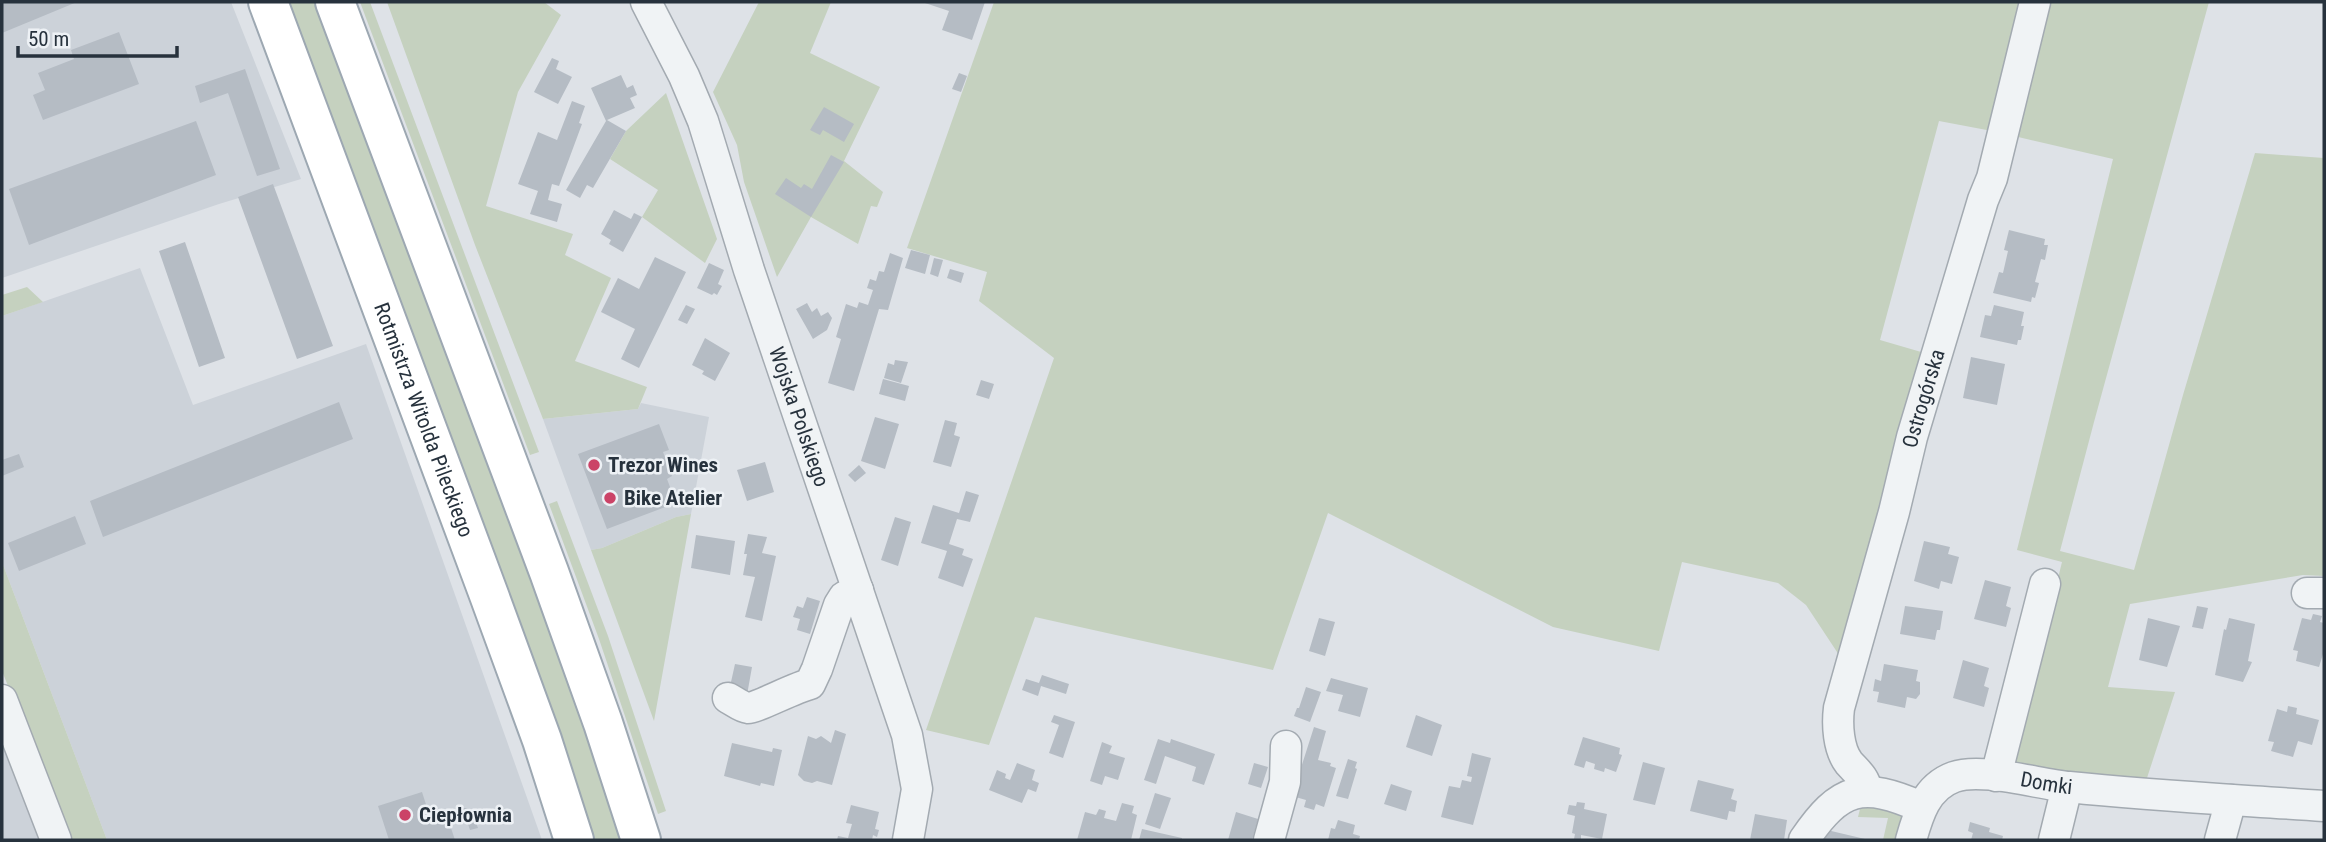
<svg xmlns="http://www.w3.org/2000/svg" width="2326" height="842" viewBox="0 0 2326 842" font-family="'Roboto Condensed',sans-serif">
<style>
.built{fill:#ccd2d9}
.green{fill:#c5d1bf}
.building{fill:#b5bcc4}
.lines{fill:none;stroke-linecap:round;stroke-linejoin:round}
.minor-casing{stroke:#a3aab1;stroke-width:33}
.major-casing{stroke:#9da8b2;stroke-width:42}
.minor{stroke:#f0f3f5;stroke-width:30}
.major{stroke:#fff;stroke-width:38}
.poi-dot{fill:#cb4367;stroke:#edf1f5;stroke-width:2.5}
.labels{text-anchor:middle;stroke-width:5;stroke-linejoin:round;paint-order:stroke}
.street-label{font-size:21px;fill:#27323d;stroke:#edf1f5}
.poi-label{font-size:21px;font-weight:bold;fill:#27323d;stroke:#edf1f5;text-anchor:start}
</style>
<rect width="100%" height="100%" fill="#dee2e7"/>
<path class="built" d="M2,2h229l70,177 -82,25 -217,74z
M140,268l53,137 173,-61 176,496h-435l-105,-278v-246z
M641,403l68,14 -18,97 -15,3 -74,31 -11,2 -48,-131 95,-10z
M2,732l40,108h-40z"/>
<path class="green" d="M281,2h40l306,838h-39z
M360,2h10l169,450 -9,3z
M387,2h157l17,13 -43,77 -32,114 87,28 -8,21 46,23 -36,83 72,26 -9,22 -95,10 -68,-174z
M759,2h72l-21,51 70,34 -36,74 39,31 -6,15 -6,-1 -13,38 -47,-27 -34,60 -33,-95 -7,-37 -24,-53z
M994,2h1032l-34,129 -53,-10 -59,219 48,14 -87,304 -35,-53 -28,-22 -96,-21 -23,89 -106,-24 -225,-114 -55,157 -238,-53 -46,128 -63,-15 128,-372 -75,-57 8,-29 -80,-24z
M2044,2h165l-115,420 -34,129 74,19 49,-175 72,-242 69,5v418l-21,-1 -173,29 -22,83 67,5 -29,89 -76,-7 -58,-9 50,-203 -45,-12 96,-391 -99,-23z
M666,93l51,146 -12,24 -63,-46 16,-27 -48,-31 16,-28z
M27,287l16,15 -41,14v-21z
M557,501l51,135 58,175 -8,3 -59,-175 -50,-135z
M691,514l-37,207 -63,-171 11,-2 74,-31z
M2,562l105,278h-37l-68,-169z
M1862,801l43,11 -1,28h-21l5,-22 -30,-1z"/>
<path class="building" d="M4,2h73l-75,31v-30z
M922,2h63l-13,38 -30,-10 7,-19z
M119,32l20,52 -96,36 -10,-25 12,-5 -7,-17 36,-14 -3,-9z
M552,58l7,3 -3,8 16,8 -14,27 -24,-12z
M245,69l35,100 -23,7 -29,-83 -28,10 -5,-17z
M959,73l8,3 -6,16 -9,-3z
M621,75l6,13 6,-3 4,10 -7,3 5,10 -28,12 19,11 -33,57 -6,-3 -7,13 -14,-8 40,-69 -15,-33z
M572,101l13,5 -6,17 3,1 -23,62 -7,-2 -4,16 14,4 -5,18 -27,-8 8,-23 -20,-7 20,-52 19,8z
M824,107l30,17 -10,18 -21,-12 -3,5 -10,-5z
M196,121l20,54 -187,70 -20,-56z
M831,155l13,7 -33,55 -36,-23 11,-16 15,10 3,-4 8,5z
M273,184l60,162 -36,13 -59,-162z
M614,210l17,9 3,-6 8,4 -19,35 -14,-8 2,-4 -10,-6z
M2009,230l36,9 -1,6h4l-3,15 -4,-1 -6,23 4,1 -4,15 -3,-1 -1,5 -38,-9 6,-21 4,1 5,-22 -4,-1z
M185,242l40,116 -26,9 -40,-116z
M911,250l19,5 -5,19 -20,-6z
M890,253l13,5 -15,52 -9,-1 -25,82 -26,-8 13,-44 -5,-2 10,-33 11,4 2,-6 9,3 5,-15 -6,-2 3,-9 6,2 3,-10 5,1z
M655,257l31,15 -47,96 -18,-9 14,-30 -34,-17 17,-34 21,11z
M934,258l9,2 -5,17 -8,-3z
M709,263l15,7 -6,14 4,2 -5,9 -3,-2 -2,2 -15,-7z
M950,269l14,4 -3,10 -14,-5z
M807,303l5,9 5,-4 4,8 7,-4 4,6 -5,12 -14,9 -17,-30z
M686,305l9,4 -8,15 -9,-4z
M1994,305l30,7 -3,14h3l-3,14h-3l-1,5 -37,-8 5,-22 6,1z
M705,338l25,15 -15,28 -13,-7 2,-3 -12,-6z
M1971,357l34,7 -8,41 -34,-7z
M895,360l13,2 -7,21 -17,-5 4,-15 6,2z
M883,379l26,7 -4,15 -26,-7z
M981,380l13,4 -5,15 -13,-4z
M339,402l14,37 -250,98 -13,-36z
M875,417l24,7 -14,45 -24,-8z
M945,420l12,3 -3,12 6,2 -9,30 -18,-5z
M659,424l10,26 -6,2 9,24 -5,3 9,24 -69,26 -29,-75z
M19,454l5,13 -22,9v-16z
M765,462l9,30 -27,9 -10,-31z
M859,465l7,8 -11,9 -7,-7z
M966,491l13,4 -9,27 -13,-3 -8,25 15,5 -2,6 11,4 -10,28 -25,-9 9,-27 -26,-8 12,-38 26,8z
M75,516l11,28 -67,27 -11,-28z
M895,517l16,5 -13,44 -17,-6z
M748,534l19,3 -5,16 14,3 -14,65 -17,-4 10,-40 -12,-2 4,-21h-3z
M696,535l39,6 -5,34 -39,-7z
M1924,541l26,6 -2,7 11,3 -7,27 -11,-3 -2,8 -25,-8z
M1985,580l26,7 -5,19 5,2 -5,19 -32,-8z
M807,597l13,4 -10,33 -13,-4 3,-11 -7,-2 4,-11 6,2z
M1905,606l38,5 -3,19h-3l-2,10 -35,-6z
M2197,606l11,2 -5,21 -11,-2z
M2313,614l9,2 -2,6 4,1v28l-5,16 -23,-6 2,-10 -5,-1 9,-32 9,2z
M1319,618l16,4 -10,34 -16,-5z
M2148,618l32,8 -13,41 -28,-7z
M2229,618l26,6 -7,37 4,1 -9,20 -28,-7 9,-46 2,1z
M1963,660l26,8 -5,18 5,2 -5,19 -31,-9z
M735,664l17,3 -5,28 -18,-4z
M1884,664l34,6 -2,11 4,1v12l-4,5 -9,-2 -2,11 -28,-6 2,-10 -6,-1 2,-12 6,2z
M1042,675l27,9 -3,10 -25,-8 -3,10 -16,-6 4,-11 13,4z
M1331,678l37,10 -8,29 -22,-6 5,-16 -17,-4z
M1306,687l15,5 -11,30 -16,-6 3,-8h2z
M2288,706l9,2 -1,6 23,6 -7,25 -14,-4 -5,16 -22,-6 3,-9 -6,-1 9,-32 10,3z
M1054,715l21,7 -12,36 -14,-5 10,-28 -8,-3z
M1416,715l26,10 -10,31 -26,-9z
M1314,727l12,4 -8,29 13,3 -1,3 6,2 -12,39 -8,-3 -2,6 -10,-3 2,-7 -14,-4z
M835,730l11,4 -14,51 -15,-4 -5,2 -8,-2 -6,-6 10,-39 8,3 5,-3 10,7z
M1583,737l37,11 -1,6 3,1 -6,17 -11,-4 -1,4 -10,-3 1,-5 -9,-3 -2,7 -10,-3z
M1158,739l12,4 1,-4 44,15 -11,31 -12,-4 4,-14 -31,-11 -9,28 -12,-4z
M1102,742l10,4 -3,7 16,5 -7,22 -13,-4 -3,9 -12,-4z
M732,743l40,9 1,-4 9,2 -8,36 -13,-3 -1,3 -36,-10z
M1472,753l19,5 -18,67 -32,-8 8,-31 11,2 2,-8 9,2 1,-5 -5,-1z
M1348,759l9,3 -2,6 2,1 -9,30 -12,-3z
M1643,762l22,6 -10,37 -22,-5z
M1017,763l18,7 -3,10 7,3 -3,9 -8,-3 -6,14 -33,-13 8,-20 9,4 -1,4 5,2z
M1254,763l14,4 -7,21 -13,-4z
M1698,780l36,9 -3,10 6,2 -2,11 -6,-1 -2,9 -37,-9z
M1391,784l21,7 -6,20 -22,-7z
M422,792l10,31 26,-8 5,-7h5l6,4 -1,9 2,-1 3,8 -8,2 -2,-6 -6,-1 -3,-4 -10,3 6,18h-66l-11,-34z
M1155,793l16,5 -11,31 -15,-5z
M1577,802l8,1 -1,6 23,5 -5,25 -21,-4v5l-7,-1 1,-5 -3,-1 3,-17 -8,-2 2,-9 7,1z
M1122,803l12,3 -2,7 5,2 -6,25h-54l8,-28 11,3 3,-6 7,2 -2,7 12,3z
M851,805l28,7 -4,17 4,1 -2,7 -4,-2 -1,5h-35l1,-4 10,2 4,-14 -6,-1z
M1236,812l22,7 -6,21h-24z
M1755,814l32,6 -3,20h-34z
M1338,820l17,5 -2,9 7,2 -1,4h-31l3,-12 4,1z
M1970,822l20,6 -1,4 14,4 -1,4h-31l2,-7 -5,-2z
M1142,829l40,9v2h-43z
M1827,830l38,9 -1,1h-40z"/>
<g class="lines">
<g class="minor-casing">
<g id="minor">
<path id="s1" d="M646,2l38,74 19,45 46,149 158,465 10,54 -9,51"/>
<path d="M2307,593h17"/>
<path d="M728,698c6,3 13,9 20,10 6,1 48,-21 62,-24l7,-15 22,-64 5,-8 14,-7"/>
<path d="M2,700l54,140"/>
<path d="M1996,776l49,-192"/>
<path id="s2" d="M1867,790c-3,-13 -9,-17 -18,-27 -11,-14 -12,-39 -10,-55l55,-196 18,-75 71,-237 9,-22 43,-176"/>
<path d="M1269,840l16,-58 1,-36"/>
<path d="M1804,840c36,-53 58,-59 117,-33"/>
<path id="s3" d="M1911,840c7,-25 15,-53 43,-63 27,-10 84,7 115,10 85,9 170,13 255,19"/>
<path d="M2054,840l13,-53"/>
<path d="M2220,840l11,-40"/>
</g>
</g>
<g class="major-casing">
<g id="major">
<path id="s4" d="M268,2l221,593 53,145 32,100"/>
<path d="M335,2l214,570 54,151 38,117"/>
</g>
</g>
<use href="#minor" class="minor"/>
<use href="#major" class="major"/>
</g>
<g class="poi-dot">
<circle cx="594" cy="465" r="7"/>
<circle cx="610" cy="498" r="7"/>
<circle cx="405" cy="815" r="7"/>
</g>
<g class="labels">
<g class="street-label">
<text dy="7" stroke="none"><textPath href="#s2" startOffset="411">Ostrogórska</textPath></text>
<text dy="7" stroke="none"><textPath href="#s1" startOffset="443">Wojska Polskiego</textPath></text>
<text dy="7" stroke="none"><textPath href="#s4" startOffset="446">Rotmistrza Witolda Pileckiego</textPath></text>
<text dy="7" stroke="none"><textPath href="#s3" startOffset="173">Domki</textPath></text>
</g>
<g class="poi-label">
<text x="608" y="472">Trezor Wines</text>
<text x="624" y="505">Bike Atelier</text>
<text x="419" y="822">Ciepłownia</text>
</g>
</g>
<rect width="2326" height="842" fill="none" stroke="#27323d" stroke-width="7"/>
<path d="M18 46v10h159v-10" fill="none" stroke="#27323d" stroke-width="3.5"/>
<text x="28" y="46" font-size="21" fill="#27323d" stroke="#edf1f5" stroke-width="5" paint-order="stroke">50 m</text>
</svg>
